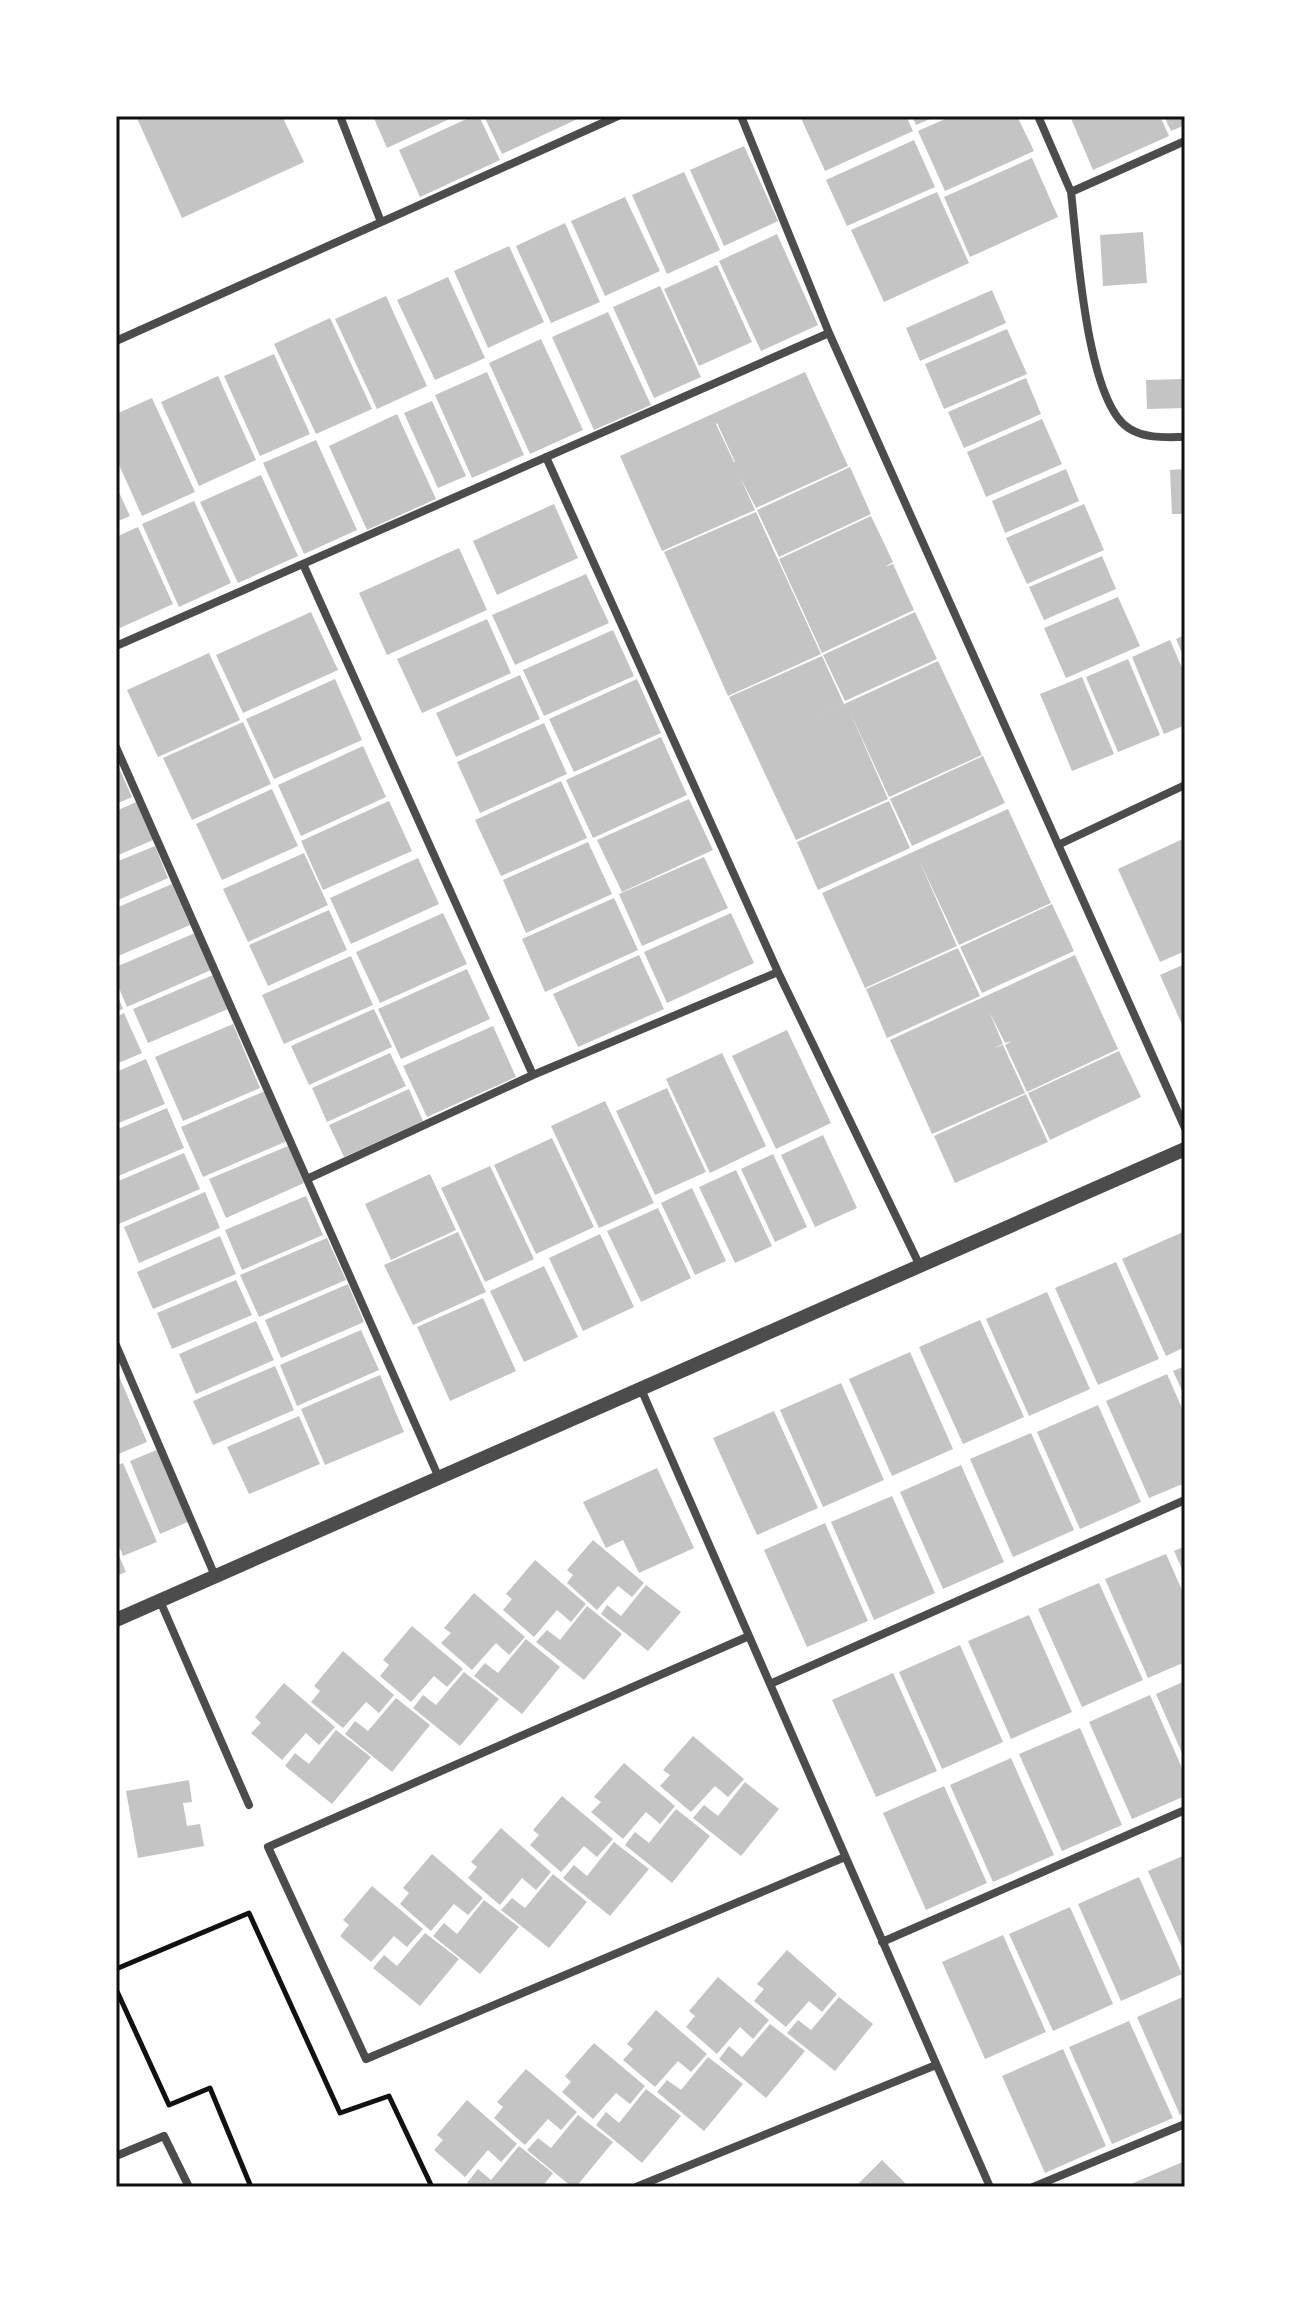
<svg xmlns="http://www.w3.org/2000/svg" width="1301" height="2303" viewBox="0 0 1301 2303" font-family="Quicksand,sans-serif">
<style>
.building{fill:#c4c4c4;fill-rule:evenodd}
.lines{fill:none;stroke-linecap:round;stroke-linejoin:round}
.path{stroke:#111;stroke-width:5}
.minor{stroke:#4c4c4c;stroke-width:8}
.tertiary{stroke:#4c4c4c;stroke-width:14}
.neatline{fill:none;stroke:#111;stroke-width:3}
</style>
<rect width="100%" height="100%" fill="#fff"/>
<path class="building" d="M136,116h146l22,46 -122,56z
M373,116h83l-69,32z
M473,116h6l21,44 -80,37 -21,-47z
M484,116h100l-82,38z
M800,116h106l7,15 -88,40z
M912,116h25l-21,9z
M952,116h65l17,35 -89,40 -27,-60z
M1070,116h90l9,20 -76,34z
M1164,116h21v9l-14,6z
M914,140l21,47 -88,39 -21,-46z
M744,146l34,75 -54,25 -34,-76z
M1032,158l26,59 -88,40 -26,-60z
M684,172l36,78 -53,24 -35,-79z
M937,192l32,71 -85,39 -33,-72z
M625,197l35,74 -55,25 -34,-75z
M565,223l35,79 -49,21 -35,-77z
M1143,232l4,51 -44,3 -3,-51z
M777,234l41,91 -57,26 -42,-90z
M509,246l35,76 -56,26 -34,-77z
M717,265l35,77 -53,24 -35,-77z
M448,277l37,81 -50,22 -38,-80z
M660,286l41,91 -47,21 -41,-91z
M992,290l14,33 -86,38 -14,-33z
M386,296l41,90 -50,23 -42,-90z
M608,312l43,93 -57,25 -42,-93z
M330,318l42,91 -56,25 -42,-90z
M1007,329l20,45 -83,35 -19,-45z
M541,339l42,91 -53,24 -41,-91z
M274,354l36,80 -50,22 -36,-80z
M487,372l37,83 -52,23 -37,-83z
M805,372l43,94 -92,42 -16,-31 15,33 -93,41 -42,-95zM717,423l18,39h-1l-18,-38z
M218,376l38,84 -57,26 -38,-84z
M1026,378l15,36 -77,34 -16,-36z
M1185,379v29l-38,1 -1,-29z
M152,398l43,94 -53,24 -26,-58v-44z
M432,401l34,75 -28,12 -34,-75z
M397,414l39,85 -69,31 -38,-84z
M1042,419l20,45 -76,33 -19,-45z
M316,440l41,90 -53,24 -41,-91z
M850,467l21,47 -92,43 -22,-47z
M1066,469l13,32 -74,32 -13,-32z
M1185,469v45h-13l-2,-44z
M261,475l37,81 -60,27 -38,-81z
M116,486l14,30 -14,6z
M194,501l37,82 -52,24 -37,-83z
M554,504l24,54 -81,37 -24,-54z
M1084,504l20,46 -77,34 -21,-46z
M756,512l65,142 -93,42 -64,-144z
M871,516l22,46 -8,5 8,-3 21,46 -92,43 -43,-94z
M138,527l35,77 -53,24 -4,-8v-83z
M459,548l28,62 -100,45 -28,-62z
M1102,556l14,33 -72,31 -15,-33z
M586,574l23,49 -94,42 -23,-50z
M1118,597l22,49 -74,32 -22,-50z
M311,612l27,58 -95,43 -27,-58z
M915,612l22,47 -92,42 -22,-46z
M487,619l24,54 -89,40 -25,-54z
M613,630l21,46 -90,40 -21,-46z
M1185,635v25l-9,-21z
M1170,640l15,35v50l-21,9 -32,-77z
M209,653l31,67 -82,37 -31,-67z
M822,656l22,48 -39,18 133,-61 44,94 -93,42 -39,-85 38,87 -92,41 -67,-143z
M1128,659l32,76 -42,17 -32,-75z
M520,675l20,44 -84,38 -20,-44z
M1082,677l32,77 -42,17 -32,-77z
M335,679l27,61 -88,39 -28,-60z
M637,679l24,54 -87,39 -25,-53z
M243,722l28,62 -79,36 -29,-62z
M544,723l23,51 -87,39 -23,-51z
M661,737l26,58 -94,43 -27,-58z
M363,746l23,51 -85,39 -23,-51z
M983,756l22,47 -93,43 -22,-47z
M116,761l16,36 -16,7z
M561,781l26,57 -86,38 -26,-56z
M272,789l26,57 -76,34 -26,-56z
M689,799l24,51 -91,42 -25,-52z
M389,801l23,50 -89,39 -22,-49z
M889,801l21,47 -92,42 -21,-48z
M136,802l17,38 -37,16v-45z
M1008,809l43,94 -92,42 -40,-85 38,86 -92,42 -43,-95z
M1185,838v113l-25,11 -42,-93z
M588,842l24,52 -86,39 -23,-53z
M155,846l13,32 -52,23v-39z
M304,853l24,52 -80,37 -25,-53z
M704,857l24,51 -86,38 -23,-52z
M418,858l21,46 -88,40 -21,-46z
M172,884l18,41 -74,32v-49z
M614,898l24,52 -93,42 -23,-53z
M1052,904l22,47 -92,42 -22,-46z
M329,910l18,40 -79,36 -19,-41z
M443,913l24,51 -87,39 -24,-51z
M731,913l23,50 -87,40 -23,-51z
M195,933l16,37 -84,37 -11,-26v-14z
M958,948l22,48 -93,42 -21,-49z
M639,955l25,54 -86,38 -25,-53z
M1075,955l43,94 -91,43 -22,-47 7,-4 -7,2 -16,-32 14,33 -9,4 9,-3 22,48 -93,41 -42,-94z
M351,956l22,49 -89,39 -22,-49z
M1185,964v67l-25,-56z
M467,969l23,50 -89,40 -23,-50z
M213,975l15,34 -80,34 -15,-34z
M116,992l7,17 -7,3z
M374,1009l18,38 -83,38 -18,-39z
M124,1013l18,40 -26,11v-47z
M233,1024l27,64 -77,33 -28,-64z
M493,1026l23,51 -89,40 -24,-51z
M787,1030l44,93 -55,26 -44,-93z
M1119,1051l22,46 -91,43 -22,-47z
M390,1053l16,33 -79,36 -15,-34z
M722,1053l44,93 -56,27 -44,-94z
M146,1059l19,45 -49,20v-52z
M667,1088l39,84 -51,23 -39,-84z
M409,1089l14,32 -79,36 -15,-32z
M265,1091l22,50 -84,36 -22,-50z
M1026,1094l22,48 -93,41 -21,-47z
M605,1101l49,102 -55,25 -48,-102z
M167,1108l17,40 -68,29v-47z
M823,1135l34,73 -42,19 -34,-72z
M552,1138l42,89 -58,27 -42,-89z
M288,1146l16,37 -78,35 -17,-39z
M184,1153l16,36 -81,35 -3,-8v-34z
M773,1154l34,73 -32,15 -34,-73z
M490,1166l44,93 -49,23 -44,-94z
M736,1170l36,76 -37,17 -36,-76z
M430,1174l26,56 -65,30 -26,-56z
M692,1188l34,73 -31,14 -34,-72z
M205,1192l15,36 -81,35 -15,-36z
M306,1196l17,39 -81,35 -17,-40z
M658,1208l33,70 -50,24 -34,-71z
M458,1232l28,60 -73,33 -29,-60z
M1183,1232l2,115 -19,9 -44,-97z
M600,1234l34,73 -51,24 -34,-73z
M220,1236l16,38 -83,35 -16,-37z
M327,1238l19,42 -87,37 -19,-42z
M1116,1262l43,97 -61,26 -43,-97z
M544,1266l34,71 -54,25 -34,-71z
M236,1280l16,35 -80,34 -15,-36z
M348,1284l16,38 -83,36 -16,-38z
M1047,1292l43,97 -61,27 -43,-97z
M483,1298l33,73 -66,30 -33,-74z
M980,1320l44,97 -61,27 -44,-97z
M256,1321l18,39 -78,34 -17,-40z
M361,1330l18,40 -82,36 -17,-41z
M910,1352l43,97 -61,27 -43,-97z
M275,1366l19,44 -81,35 -20,-44z
M1185,1366v31l-12,-26z
M116,1369l31,73 -31,13z
M1167,1374l18,41v68l-36,15 -43,-97z
M380,1375l24,57 -79,33 -24,-56z
M841,1383l43,97 -61,27 -43,-97z
M1098,1405l43,97 -61,27 -43,-97z
M774,1411l44,97 -61,27 -44,-97z
M299,1416l21,48 -71,30 -22,-47z
M1031,1433l43,97 -61,27 -43,-98z
M159,1449l31,72 -30,13 -30,-73z
M123,1463l34,79 -34,14 -7,-17v-73z
M961,1465l43,97 -61,27 -43,-97z
M657,1468l37,80 -55,25 -16,-33 -17,8 -23,-46z
M892,1496l43,97 -61,27 -43,-98z
M825,1523l43,98 -61,26 -43,-97z
M593,1540l51,43 -12,14 -14,-11 -21,24 -30,-27 6,-8 -6,-5z
M1185,1546v30l-11,-25z
M116,1549l10,23 -10,4z
M1166,1554l19,43v65l-37,16 -43,-99z
M535,1560l51,44 -15,18 -14,-12 -23,27 -31,-27 9,-11 -6,-5z
M1099,1583l44,97 -61,27 -44,-98z
M646,1585l35,27 -33,39 -47,-37 6,-9 14,11z
M474,1593l51,44 -16,18 -13,-12 -24,27 -31,-27 10,-10 -7,-5z
M587,1606l35,28 -38,46 -48,-38 11,-12 13,10z
M1029,1615l43,97 -61,27 -43,-98z
M412,1626l51,43 -16,18 -13,-11 -23,26 -31,-26 9,-11 -6,-5z
M526,1639l34,28 -38,47 -48,-38 11,-13 13,10z
M960,1645l43,97 -61,27 -43,-97z
M343,1651l51,44 -15,18 -13,-11 -23,26 -32,-26 9,-11 -6,-5z
M464,1672l35,27 -39,47 -47,-38 10,-13 13,10z
M893,1673l44,98 -61,26 -44,-97z
M1185,1681v79l-29,-66z
M284,1683l51,44 -16,18 -13,-12 -24,27 -31,-27 10,-10 -6,-6z
M1150,1695l35,80v21l-53,23 -43,-97z
M396,1698l34,27 -38,47 -47,-38 10,-13 13,10z
M1080,1728l42,97 -60,26 -43,-97z
M336,1730l35,27 -39,47 -47,-38 10,-13 14,11z
M693,1736l51,43 -16,18 -13,-11 -24,26 -31,-26 10,-11 -7,-5z
M1011,1758l43,97 -61,27 -43,-97z
M624,1763l51,43 -15,18 -14,-12 -23,27 -32,-27 10,-10 -7,-5z
M189,1780l3,22 -9,1 4,23 13,-2 4,22 -66,12 -12,-67z
M745,1782l34,27 -38,47 -48,-38 11,-13 14,11z
M944,1786l43,97 -61,27 -43,-97z
M562,1796l51,43 -16,18 -13,-11 -23,26 -31,-27 9,-10 -6,-5z
M676,1809l34,27 -38,47 -47,-38 10,-13 14,11z
M501,1828l50,44 -15,18 -14,-12 -22,27 -32,-27 9,-11 -6,-5z
M614,1842l35,27 -39,47 -47,-38 11,-13 13,11z
M432,1854l51,44 -15,17 -14,-11 -23,27 -31,-27 9,-11 -6,-5z
M1185,1855v99l-37,-83z
M553,1874l34,28 -38,46 -48,-38 11,-12 13,10z
M1139,1877l43,97 -61,27 -43,-97z
M372,1886l51,43 -16,18 -13,-11 -23,26 -31,-26 9,-11 -6,-5z
M484,1900l35,27 -39,47 -47,-38 11,-13 13,11z
M1070,1907l43,97 -60,27 -44,-97z
M425,1933l34,26 -39,47 -47,-38 11,-13 13,11z
M1003,1935l43,97 -61,27 -43,-97z
M787,1950l50,44 -15,18 -13,-11 -23,26 -32,-26 10,-12 -7,-5z
M718,1977l51,43 -16,19 -13,-12 -23,27 -31,-27 9,-11 -6,-5z
M1185,1996v117l-5,2 -43,-98z
M839,1997l34,27 -38,47 -48,-38 11,-13 13,10z
M656,2010l51,44 -16,18 -13,-11 -23,26 -32,-27 10,-11 -6,-5z
M1129,2021l44,97 -61,26 -43,-97z
M770,2024l35,27 -39,47 -47,-39 10,-13 13,11z
M594,2043l51,43 -15,18 -14,-11 -23,26 -31,-27 9,-10 -6,-6z
M1063,2049l43,97 -61,27 -43,-97z
M708,2057l35,27 -39,47 -47,-39 10,-12 14,10z
M526,2069l51,43 -16,18 -13,-11 -23,26 -31,-27 9,-11 -6,-5z
M646,2089l35,27 -39,47 -46,-38 10,-13 13,11z
M467,2100l50,44 -16,18 -13,-12 -23,27 -31,-27 9,-10 -6,-5z
M578,2115l35,27 -37,45h-4l-45,-37 11,-12 13,10z
M519,2146l34,27 -11,14h-70l-5,-4 11,-14 13,11z
M882,2160l27,27h-54z
M1185,2161v26h-61z"/>
<g class="lines">
<path class="path" d="M116,1969l133,-56 91,200 49,-17 43,91
M116,1989l53,116 41,-17 41,99"/>
<path class="minor" d="M340,116l41,106
M741,116l88,217 356,795
M1038,116l33,76 114,-51
M1071,192c6,50 15,212 59,237 17,10 36,8 55,8
M116,341l502,-225
M546,457l232,515 142,294
M303,564l230,511
M116,646l713,-313
M116,747l323,731
M1058,845l127,-60
M307,1179l226,-104 245,-103
M116,1345l99,231
M641,1389l349,798
M160,1601l89,204
M749,1636l-481,211 98,212 479,-202
M770,1684l415,-184
M882,1942l303,-132
M116,2156l48,-20 25,51
M636,2187l300,-122
M1033,2187l152,-63"/>
<path class="tertiary" d="M116,1620l1069,-471"/>
</g>
<rect width="1301" height="2303" fill="none" stroke="#ffffff" stroke-width="236"/>
<rect x="118" y="118" width="1065" height="2067" class="neatline"/>
</svg>
